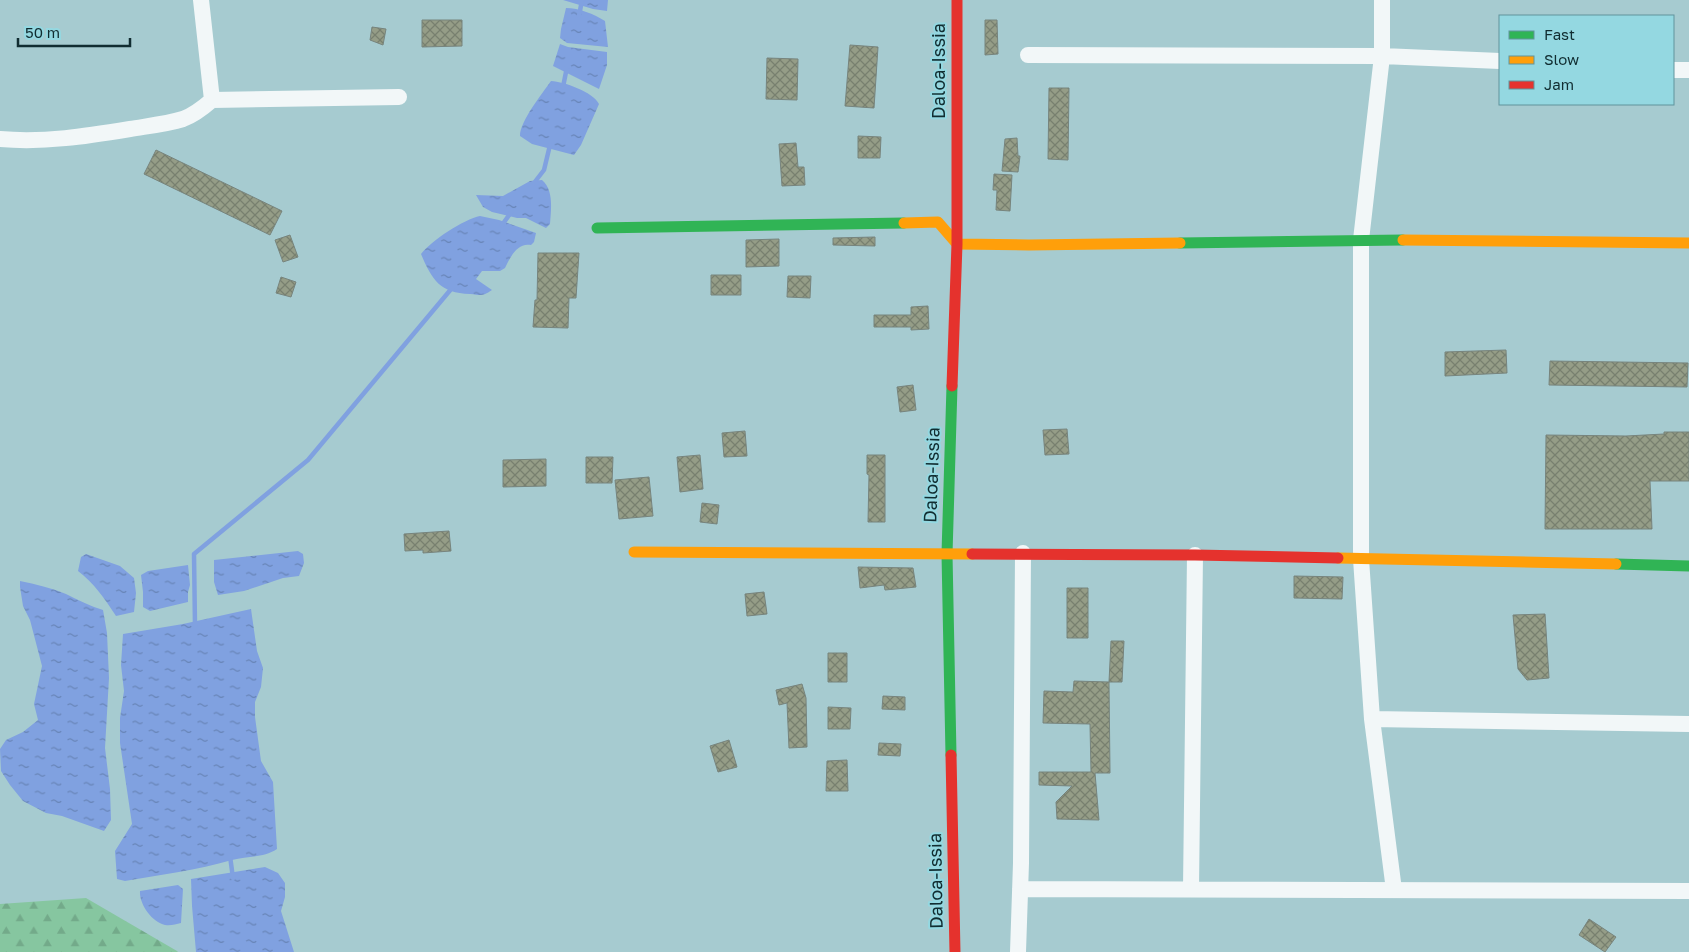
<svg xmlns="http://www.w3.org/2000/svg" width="1689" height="952" viewBox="0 0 1689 952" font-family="'Golos Text',sans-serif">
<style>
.forest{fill:url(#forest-firs)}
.water{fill:url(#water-ripples)}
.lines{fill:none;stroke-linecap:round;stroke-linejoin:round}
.stream{stroke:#80a1e0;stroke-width:4.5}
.building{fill:url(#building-cross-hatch);stroke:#77847d}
.street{stroke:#f2f7f8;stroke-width:16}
.fast{stroke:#30b455;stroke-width:11}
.slow{stroke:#ff9f0a;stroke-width:11}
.jam{stroke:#e5322d;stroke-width:11}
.labels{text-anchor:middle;stroke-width:4;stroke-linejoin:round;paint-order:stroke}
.street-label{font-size:18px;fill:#112d31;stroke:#94d8e1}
</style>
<defs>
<pattern id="forest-firs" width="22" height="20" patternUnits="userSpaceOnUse" patternTransform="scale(1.25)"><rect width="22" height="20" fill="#86c6a0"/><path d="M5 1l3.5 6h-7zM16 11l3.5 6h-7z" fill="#73aa8a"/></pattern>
<pattern id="water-ripples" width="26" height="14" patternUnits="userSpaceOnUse" patternTransform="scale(1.25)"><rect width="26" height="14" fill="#80a1e0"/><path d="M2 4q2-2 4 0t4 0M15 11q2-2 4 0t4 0" fill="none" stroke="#6784b6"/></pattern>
<pattern id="building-cross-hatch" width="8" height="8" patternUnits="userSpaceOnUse" patternTransform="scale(1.25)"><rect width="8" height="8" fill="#959d87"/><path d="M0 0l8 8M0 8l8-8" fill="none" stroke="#78806f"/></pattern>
</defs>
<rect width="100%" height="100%" fill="#a6cbd0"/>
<path class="forest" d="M86,898l91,53 1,1h-178v-48z"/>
<path class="water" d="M563,0h45l-1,11 -14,-2z
M566,8c13,0 28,6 39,13l3,26 -41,-4 -7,-5 1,-9z
M560,44l8,3 39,5v13l-8,24 -46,-23z
M551,81c14,1 42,11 48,23l-18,41 -7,10 -42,-11 -12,-8c0,-15 22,-42 31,-55z
M542,180c12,10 9,30 8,44l-4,4 -20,-10h-9l-25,-6 -9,-5 -7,-12 27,1 27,-15z
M480,216l19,4 37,13 -2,9 -3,3c-14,-3 -21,13 -26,23l-5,3h-18l-6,8 16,11c-10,7 -11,5 -22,4 -30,-1 -38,-14 -49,-40 10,-13 43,-35 59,-38z
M298,551l5,3 1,9 -5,13 -16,2 -39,13 -26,4 -4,-13v-22z
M86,554l34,12 14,12 2,15 -2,19 -18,4c-11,-17 -22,-33 -38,-45l3,-14z
M188,565l2,20 -2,7v10l-38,9 -7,-4v-15l-2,-17 7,-4z
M20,581c16,3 31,7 46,13 12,6 24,12 37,16l4,23 2,45 -4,70 5,41 1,31 -7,11 -42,-15 -16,-3 -23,-12 -13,-16 -9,-14 -1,-22 6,-9 17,-8 15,-12 -4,-16 8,-38 -12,-46 -7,-14 -3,-19z
M251,609l6,42 6,17 -2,19 -6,15v15l6,44 12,21 4,67c-14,9 -29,7 -45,11 -35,10 -71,15 -107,21l-8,-2 -2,-28 17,-27 -12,-81v-25l4,-27 -3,-26 2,-31 60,-10z
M265,867l13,6 7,10v14l-4,14 13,41h-98l-4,-46 -1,-27z
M178,885l5,4 -2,34c-5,1 -10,3 -16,2 -13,-3 -26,-21 -25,-34z"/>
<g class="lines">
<path class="stream" d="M579,16l3,-16
M563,87l4,-20
M534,183l10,-13 6,-25
M502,225l10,-14
M195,626l-1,-72 114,-94 144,-172
M230,856l3,22"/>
</g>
<path class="building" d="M422,20h40v26l-40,1z
M985,20h12l1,34 -13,1z
M372,27l14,2 -3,16 -13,-5z
M850,45l28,2 -4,61 -29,-2z
M767,58l31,1 -1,41 -31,-1z
M1049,88h20l-1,72 -20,-1z
M858,136l23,1 -1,21h-22z
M1017,138l1,18h2l-2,16 -16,-1 3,-32z
M796,143l2,24h6l1,18 -23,1 -3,-42z
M156,150l126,61 -12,24 -126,-61z
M994,174l18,1 -2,36 -14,-1 1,-20h-4z
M290,235l8,22 -15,5 -8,-22z
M875,237v9l-42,-1v-7z
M779,239v27l-33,1v-27z
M538,253h41l-3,45h-7l-1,30 -35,-1 2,-27h2z
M711,275h30v20h-30z
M788,276h23l-1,22 -23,-1z
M281,277l15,5 -5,15 -15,-4z
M928,306l1,23 -18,1v-3h-37v-12h37v-8z
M1506,350l1,23 -62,3v-24z
M1550,361l138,2 -1,24 -138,-2z
M913,385l3,25 -16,2 -3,-25z
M1067,429l2,25 -24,1 -2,-25z
M745,431l2,25 -23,1 -2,-24z
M1664,432h25v49h-39l2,48h-107l1,-94 80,1 38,-2z
M700,455l3,34 -23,3 -3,-35z
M867,455h18v67h-17l1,-47 -2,-1z
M586,457h27l-1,26h-26z
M546,459v27l-43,1v-27z
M649,477l4,39 -34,3 -4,-39z
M702,503l17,2 -2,19 -17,-2z
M449,531l2,20 -28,2v-3l-18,1 -1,-17z
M858,567l55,1 3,19 -31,3 -1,-5 -24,3z
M1294,576l49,1 -1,22 -48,-1z
M1067,588h21v50h-21z
M764,592l3,22 -20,2 -2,-22z
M1545,614l4,64 -22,2 -9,-11 -5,-54z
M1111,641h13l-2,41h-13z
M828,653h19v29h-19z
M1074,681l35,1 1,91h-15l4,47 -42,-1 -1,-17 16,-16 -33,-1v-13h52l-1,-48 -47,-1 1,-32 29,1z
M802,684l4,14 1,49 -18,1 -2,-45 -8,2 -3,-15z
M883,696l22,1v13l-23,-1z
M828,707l23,1 -1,21h-22z
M729,740l8,27 -19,5 -8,-26z
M879,743l22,1 -1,12 -22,-1z
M847,760l1,31h-22l1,-30z
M1589,919l27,18 -11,15 -26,-17z"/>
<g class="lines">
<path class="street" d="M201,0l11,100
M1382,0v56l-21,184v319l11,160 22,171
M1028,55l354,1 118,5
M1673,70h16
M0,139c44,4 87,-3 130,-10 18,-3 37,-5 53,-10 11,-4 21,-12 29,-19l187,-3
M1372,719l317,5
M1020,889l669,2
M1191,889l4,-334
M1018,952l3,-89 2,-310"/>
<path class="fast" d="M597,228l307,-5
M1180,243l223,-3
M1616,564l73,2
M951,755l-4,-201 5,-168"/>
<path class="slow" d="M904,223l34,-1 19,22 72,1 151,-2
M1403,240l286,3
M634,552l338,2
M1338,558l278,6"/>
<path class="jam" d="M952,386l5,-142v-244
M972,554l223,1 143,3
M951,755l4,197"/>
</g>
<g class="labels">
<g class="street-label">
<text transform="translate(939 71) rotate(-90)" y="6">Daloa-Issia</text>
<text transform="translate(932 475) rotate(-88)" y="6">Daloa-Issia</text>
<text transform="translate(936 881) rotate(-91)" y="6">Daloa-Issia</text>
</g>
</g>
<rect x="1499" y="15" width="175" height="90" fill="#94d8e1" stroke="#60949b"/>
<rect x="1509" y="31" width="25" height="8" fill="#30b455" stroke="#60949b"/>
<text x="1544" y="40" font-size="15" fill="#112d31">Fast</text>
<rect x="1509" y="56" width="25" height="8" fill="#ff9f0a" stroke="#60949b"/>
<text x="1544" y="65" font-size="15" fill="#112d31">Slow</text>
<rect x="1509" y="81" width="25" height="8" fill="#e5322d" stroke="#60949b"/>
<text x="1544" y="90" font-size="15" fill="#112d31">Jam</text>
<path d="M18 38v8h112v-8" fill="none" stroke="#112d31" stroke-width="2.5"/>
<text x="25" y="38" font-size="15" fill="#112d31" stroke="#94d8e1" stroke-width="4" paint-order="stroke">50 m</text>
</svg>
